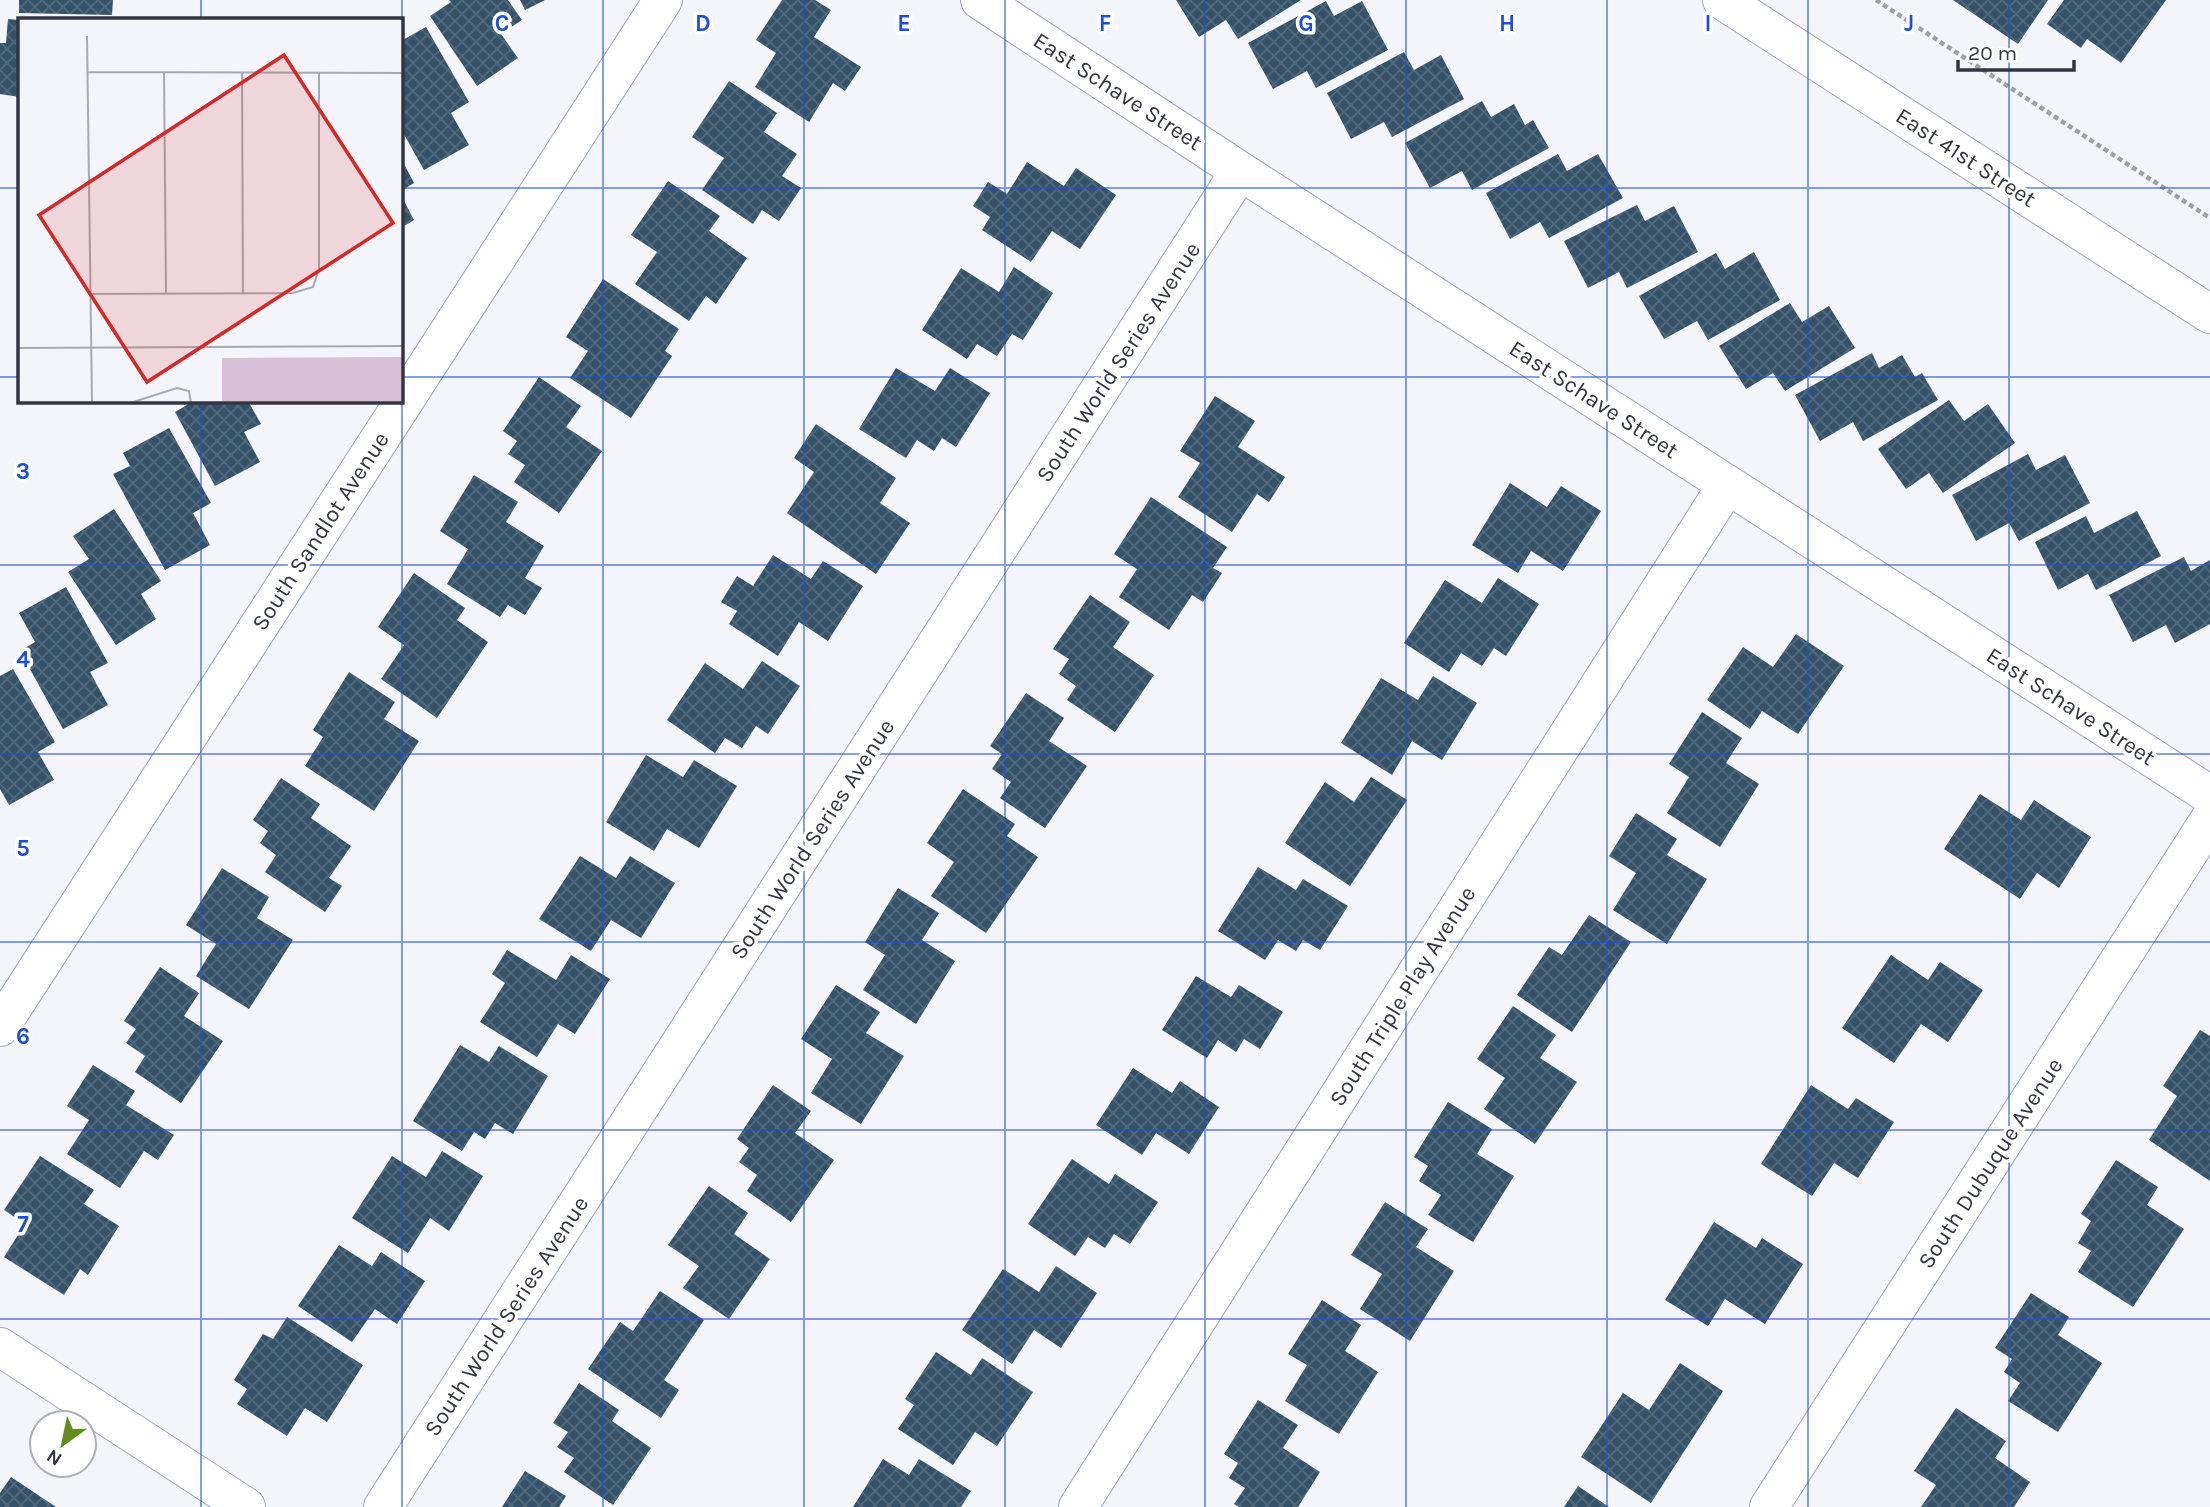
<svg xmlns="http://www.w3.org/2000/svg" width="2210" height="1507" viewBox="0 0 2210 1507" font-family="Karla,sans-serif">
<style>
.building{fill:url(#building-cross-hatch)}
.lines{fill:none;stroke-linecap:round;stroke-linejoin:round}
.minor-casing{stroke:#9ba3c1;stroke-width:40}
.secondary-casing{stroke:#9ba3c1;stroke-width:40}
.path{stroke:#9ea0a9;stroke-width:4.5;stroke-dasharray:5 3.5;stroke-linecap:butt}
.minor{stroke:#fff;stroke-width:38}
.secondary{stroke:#fff;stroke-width:38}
.grid{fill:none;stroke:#1d4ed8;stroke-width:2;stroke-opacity:0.55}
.labels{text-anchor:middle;stroke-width:7;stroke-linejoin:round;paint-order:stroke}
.street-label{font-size:23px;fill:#333642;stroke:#fff}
.inset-road{fill:none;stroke:#a6a9b1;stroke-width:2}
.view{fill:#d62828;fill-opacity:0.15;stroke:#d62828;stroke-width:3.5}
.inset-edge{fill:none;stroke:#333642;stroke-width:3.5}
.grid-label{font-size:23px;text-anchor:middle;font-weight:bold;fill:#1d4ed8;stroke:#fff;stroke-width:7;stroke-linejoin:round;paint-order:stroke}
</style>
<defs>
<pattern id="building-cross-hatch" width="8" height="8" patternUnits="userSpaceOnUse" patternTransform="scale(1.75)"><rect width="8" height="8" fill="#355269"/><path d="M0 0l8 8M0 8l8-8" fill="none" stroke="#51697c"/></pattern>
</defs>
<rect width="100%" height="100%" fill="#f3f5fb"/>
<path class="building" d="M19,0h94l-1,15 -93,-2z
M449,0h59l14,20 -21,14 17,24 -41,28 -47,-70 21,-14z
M520,0h25l-20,10z
M782,0h33l16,10 -17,27 47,30 -16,24 -12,-8 -24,39 -54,-35 21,-34 -20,-13z
M1176,0h125l-63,39 -12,-19 -27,17z
M1953,0h95l-30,44z
M2064,0h102l-45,63 -34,-24 -6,9 -34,-24z
M1326,1l8,15 28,-15 26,49 -72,38 -9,-17 -34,18 -25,-46z
M8,19l11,1v77l-19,-3v-51h6z
M426,27l43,75 -18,11 18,32 -45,25 -23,-41v-88z
M1404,52l10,18 27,-15 23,44 -72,38 -8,-15 -33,17 -24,-46z
M729,81l48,32 -13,19 33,22 -15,22 19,12 -22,33 -17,-11 -9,14 -51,-34 22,-32 -32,-21z
M1482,101l9,16 23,-13 11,21 8,-5 16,28 -77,42 -10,-19 -32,17 -25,-45z
M1558,154l9,17 31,-17 25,44 -74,40 -9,-16 -30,17 -24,-46z
M401,158l13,25 -13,8z
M1027,162l37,24 12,-18 40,27 -36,54 -28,-18 -21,31 -49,-32 8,-13 -17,-11 15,-24 19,12z
M668,181l52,35 -11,15 38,27 -31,46 -10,-8 -17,25 -54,-37 22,-32 -26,-17z
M401,195l13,25 -13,8z
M1637,205l8,16 29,-15 24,46 -71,36 -8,-16 -31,16 -24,-47z
M1754,252l26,48 -72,40 -11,-19 -33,18 -25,-43 77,-43 9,16z
M1014,267l39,26 -30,47 -11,-6 -15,22 -20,-12 -10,15 -45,-29 39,-62 38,24z
M603,279l76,50 -14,22 7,5 -41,62 -61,-40 18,-27 -22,-14z
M1790,303l12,19 27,-16 26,42 -70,43 -12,-18 -27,16 -27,-43z
M1872,353l7,15 23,-13 13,22 7,-4 16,27 -75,41 -10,-19 -33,19 -25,-46z
M896,368l39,23 15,-23 40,25 -34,54 -14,-9 -8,13 -17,-11 -11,18 -47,-29z
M539,377l42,29 -15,21 36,24 -43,62 -45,-31 11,-17 -17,-11 9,-13 -14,-10z
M1215,396l40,25 -17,26 47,30 -16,25 -12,-8 -25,38 -54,-35 22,-34 -20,-12z
M1949,400l15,21 24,-17 27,39 -72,50 -14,-20 -23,16 -28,-40z
M191,401h57l13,23 -17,8 16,30 -45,24 -40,-74 17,-10z
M816,424l80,54 -16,25 30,20 -34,51 -89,-61 27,-41 -20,-14z
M169,428l42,75 -18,10 17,32 -45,25 -52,-96 17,-8 -7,-13z
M2028,454l8,16 29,-15 25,48 -71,38 -10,-18 -33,18 -24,-46z
M474,475l44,27 -12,20 38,24 -19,32 17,10 -17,27 -17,-10 -8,12 -53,-33 21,-35 -28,-18z
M1510,483l37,24 14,-21 40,25 -38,60 -32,-20 -13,22 -46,-28z
M1151,497l76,50 -14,21 9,5 -19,29 -11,-7 -23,35 -50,-33 18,-28 -23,-15z
M114,509l47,72 -20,13 15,25 -40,26 -48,-73 21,-13 -16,-23z
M2137,511l24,45 -65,34 -8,-16 -30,16 -23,-48 51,-26 8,17z
M773,555l38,24 12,-18 40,25 -35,55 -29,-19 -21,34 -49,-32 8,-13 -16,-9 16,-26 16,10z
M2184,557l7,14 19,-11v64l-35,19 -9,-18 -33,17 -24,-47z
M414,573l51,35 -8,12 31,22 -51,76 -56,-39 23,-34 -26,-18z
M1498,578l41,26 -33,52 -12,-8 -12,18 -21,-13 -12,19 -45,-29 41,-63 37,23z
M66,587l42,76 -18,9 18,33 -45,24 -43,-78 15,-9 -16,-29z
M1090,595l40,27 -17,25 41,28 -39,57 -48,-32 9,-14 -17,-12 10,-15 -16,-10z
M1796,634l48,32 -46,68 -36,-23 -12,18 -43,-29 36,-53 30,20z
M762,661l38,25 -32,48 -12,-8 -14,22 -17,-10 -10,15 -48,-33 38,-57 38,26z
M13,669l42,73 -17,10 16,28 -45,25 -9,-16v-113z
M349,672l46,30 -11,17 35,22 -45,70 -69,-45 18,-29 -10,-7z
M1433,676l44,27 -35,57 -30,-19 -20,34 -51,-32 40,-65 37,22z
M1026,693l38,25 -15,23 38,25 -42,62 -45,-30 11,-16 -19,-13 10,-15 -12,-8z
M1702,712l40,26 -16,25 33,21 -39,63 -53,-34 22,-36 -20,-13z
M646,755l37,22 11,-17 43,26 -38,62 -32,-19 -13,22 -48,-29z
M1371,777l36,23 -57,86 -65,-43 40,-61 29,20z
M281,778l39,26 -9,14 40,28 -22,32 13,8 -17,26 -60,-40 11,-17 -16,-12 8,-12 -15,-11z
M963,789l52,35 -8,12 31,21 -52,76 -55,-37 23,-34 -27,-19z
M1980,794l41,26 13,-20 57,37 -32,51 -22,-15 -17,26 -76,-50z
M1636,813l41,26 -10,16 40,24 -40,65 -54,-34 23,-37 -27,-17z
M580,856l36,22 14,-22 45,27 -34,55 -30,-18 -20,31 -52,-32z
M1258,867l38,23 7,-11 45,27 -28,44 -17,-10 -7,11 -18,-11 -13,20 -47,-29z
M222,868l47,29 -12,21 36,22 -44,69 -53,-33 20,-32 -30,-19z
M898,888l41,25 -17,27 33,21 -39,63 -53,-34 22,-35 -20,-13z
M1589,915l42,27 -59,90 -55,-37 32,-48 13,8z
M507,950l49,30 15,-25 39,24 -35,55 -17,-10 -21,33 -57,-35 25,-39 -13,-9z
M1891,955l37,25 12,-18 43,28 -35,52 -27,-18 -27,39 -52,-35z
M160,967l39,26 -15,23 39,25 -42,62 -46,-31 10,-16 -19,-13 10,-14 -12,-8z
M1196,976l35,21 8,-12 44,27 -23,37 -16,-10 -8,13 -18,-12 -11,18 -45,-28z
M836,985l44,27 -14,21 38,23 -43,68 -50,-31 21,-34 -31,-20z
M1513,1006l43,29 -16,23 37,24 -42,62 -51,-35 21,-31 -28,-19z
M2200,1030l10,6v145l-61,-41 28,-44 -14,-10z
M460,1045l29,17 10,-16 49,30 -35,58 -18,-11 -10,16 -11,-7 -12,19 -49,-30z
M93,1065l42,26 -9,14 48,30 -16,25 -14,-9 -24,37 -53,-34 22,-34 -22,-14z
M1133,1068l39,25 8,-12 39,26 -30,47 -33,-21 -14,22 -46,-30z
M773,1085l38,26 -16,22 39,27 -43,62 -44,-31 10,-16 -18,-13 10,-14 -12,-9z
M1811,1085l37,24 8,-11 38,24 -36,56 -24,-15 -22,33 -51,-32z
M1448,1102l44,27 -15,25 37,22 -41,66 -45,-27 13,-20 -22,-14 9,-15 -14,-9z
M442,1151l41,25 -34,55 -19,-13 -22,35 -56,-35 40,-62 34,21z
M40,1156l54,34 -10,14 35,22 -31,49 -8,-6 -16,26 -60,-38 21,-33 -21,-14z
M1072,1159l37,25 6,-10 43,28 -28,42 -16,-10 -9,14 -17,-11 -13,19 -47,-32z
M2116,1160l42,27 -11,18 37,24 -51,78 -55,-35 13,-21 -13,-8 13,-22 -10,-7z
M709,1186l39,27 -14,21 36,25 -41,60 -46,-31 16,-22 -31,-21z
M1385,1202l43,27 -12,18 38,24 -44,70 -50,-32 22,-35 -31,-19z
M1714,1222l42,26 6,-10 41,26 -38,60 -40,-25 -17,27 -43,-26z
M339,1245l33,21 9,-14 44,29 -28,43 -22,-15 -23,33 -54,-36z
M1056,1266l41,27 -36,55 -27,-18 -22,34 -50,-34 41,-61 36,23z
M660,1291l44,29 -40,60 15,10 -18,28 -73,-49 32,-47 13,9z
M2031,1293l38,24 -11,18 44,28 -44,69 -50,-31 12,-18 -16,-11 8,-13 -17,-11z
M1322,1300l39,25 -16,26 33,21 -39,62 -54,-33 22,-36 -19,-11z
M287,1317l76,48 -36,57 -22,-14 -18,28 -50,-32 10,-15 -13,-9 29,-46 10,5z
M936,1352l35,23 11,-17 51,34 -36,54 -22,-14 -22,33 -55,-36 16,-24 -9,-6z
M1680,1363l43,28 -72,112 -70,-46 42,-64 26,17z
M579,1383l40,27 -7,11 39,27 -38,57 -49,-33 10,-14 -17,-11 11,-15 -15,-9z
M1258,1400l40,25 -15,23 37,24 -22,35h-59l-5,-3 11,-16 -16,-10 9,-15 -14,-9z
M1956,1408l50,33 -11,17 35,24 -16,25h-93l15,-22 -22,-14z
M883,1459l26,16 10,-16 52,32 -10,16h-108z
M525,1471l41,25 -7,11h-57z
M11,1477l45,30h-56v-14z
M1578,1486l31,21h-45z"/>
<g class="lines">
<g class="minor-casing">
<path id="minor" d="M980,0l260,171 970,624
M0,1027l663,-1027
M0,1347l246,160
M383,1507l857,-1336
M1078,1507l649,-1022
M1769,1507l441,-688"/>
</g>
<g class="secondary-casing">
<path id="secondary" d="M1722,0l488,314"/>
</g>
<path class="path" d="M1876,0l334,218"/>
<use href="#minor" class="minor"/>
<use href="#secondary" class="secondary"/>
</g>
<path class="grid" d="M201,0v19M402,0v1507M603,0v1507M804,0v1507M1005,0v1507M1205,0v1507M1406,0v1507M1607,0v1507M1808,0v1507M2009,0v1507M0,188h19M401,188h1809M0,377h19M401,377h1809M201,401v1106M0,565h2210M0,754h2210M0,942h2210M0,1130h2210M0,1319h2210"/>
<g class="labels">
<g class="street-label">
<text transform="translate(1118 91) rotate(33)" y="8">East Schave Street</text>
<text transform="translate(1966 157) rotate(33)" y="8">East 41st Street</text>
<text transform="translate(1118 362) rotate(-57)" y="8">South World Series Avenue</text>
<text transform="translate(1594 399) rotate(33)" y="8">East Schave Street</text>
<text transform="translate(320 531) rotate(-57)" y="8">South Sandlot Avenue</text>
<text transform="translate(2071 706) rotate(33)" y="8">East Schave Street</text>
<text transform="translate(812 839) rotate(-57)" y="8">South World Series Avenue</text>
<text transform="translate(1402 996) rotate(-58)" y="8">South Triple Play Avenue</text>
<text transform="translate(1990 1163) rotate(-57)" y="8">South Dubuque Avenue</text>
<text transform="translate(506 1316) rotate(-57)" y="8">South World Series Avenue</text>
</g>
</g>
<g transform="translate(18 18)">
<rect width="385" height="385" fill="#f3f5fb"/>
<path d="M385,339v46h-181v-45z" fill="#d9c0d6"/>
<path class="inset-road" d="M69,18l5,367M69,54l316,1M146,55l2,220M224,55l1,220M70,276l205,-1 20,-6 6,-18v-196M0,330l385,-2M112,385l47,-15 12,3 2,12"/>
<path class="view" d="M266,37l109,168 -246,159 -108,-167z"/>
<rect width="385" height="385" class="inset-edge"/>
</g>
<g class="grid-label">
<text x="502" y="31">C</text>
<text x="703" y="31">D</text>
<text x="904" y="31">E</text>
<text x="1105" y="31">F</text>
<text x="1306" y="31">G</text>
<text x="1507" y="31">H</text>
<text x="1708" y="31">I</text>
<text x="1909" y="31">J</text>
<text x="23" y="479">3</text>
<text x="23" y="667">4</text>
<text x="23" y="856">5</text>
<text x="23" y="1044">6</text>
<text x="23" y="1232">7</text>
</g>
<g transform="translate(63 1444) rotate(213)"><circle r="33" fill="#ffffff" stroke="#adafb3" stroke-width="2"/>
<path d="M0-5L12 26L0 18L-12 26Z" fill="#618b1a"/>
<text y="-10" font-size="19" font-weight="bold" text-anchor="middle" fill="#333642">N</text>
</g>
<path d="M1958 60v10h116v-10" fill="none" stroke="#333642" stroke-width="3.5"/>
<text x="1968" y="60" font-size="21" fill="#333642" stroke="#ffffff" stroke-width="5" paint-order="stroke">20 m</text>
</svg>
